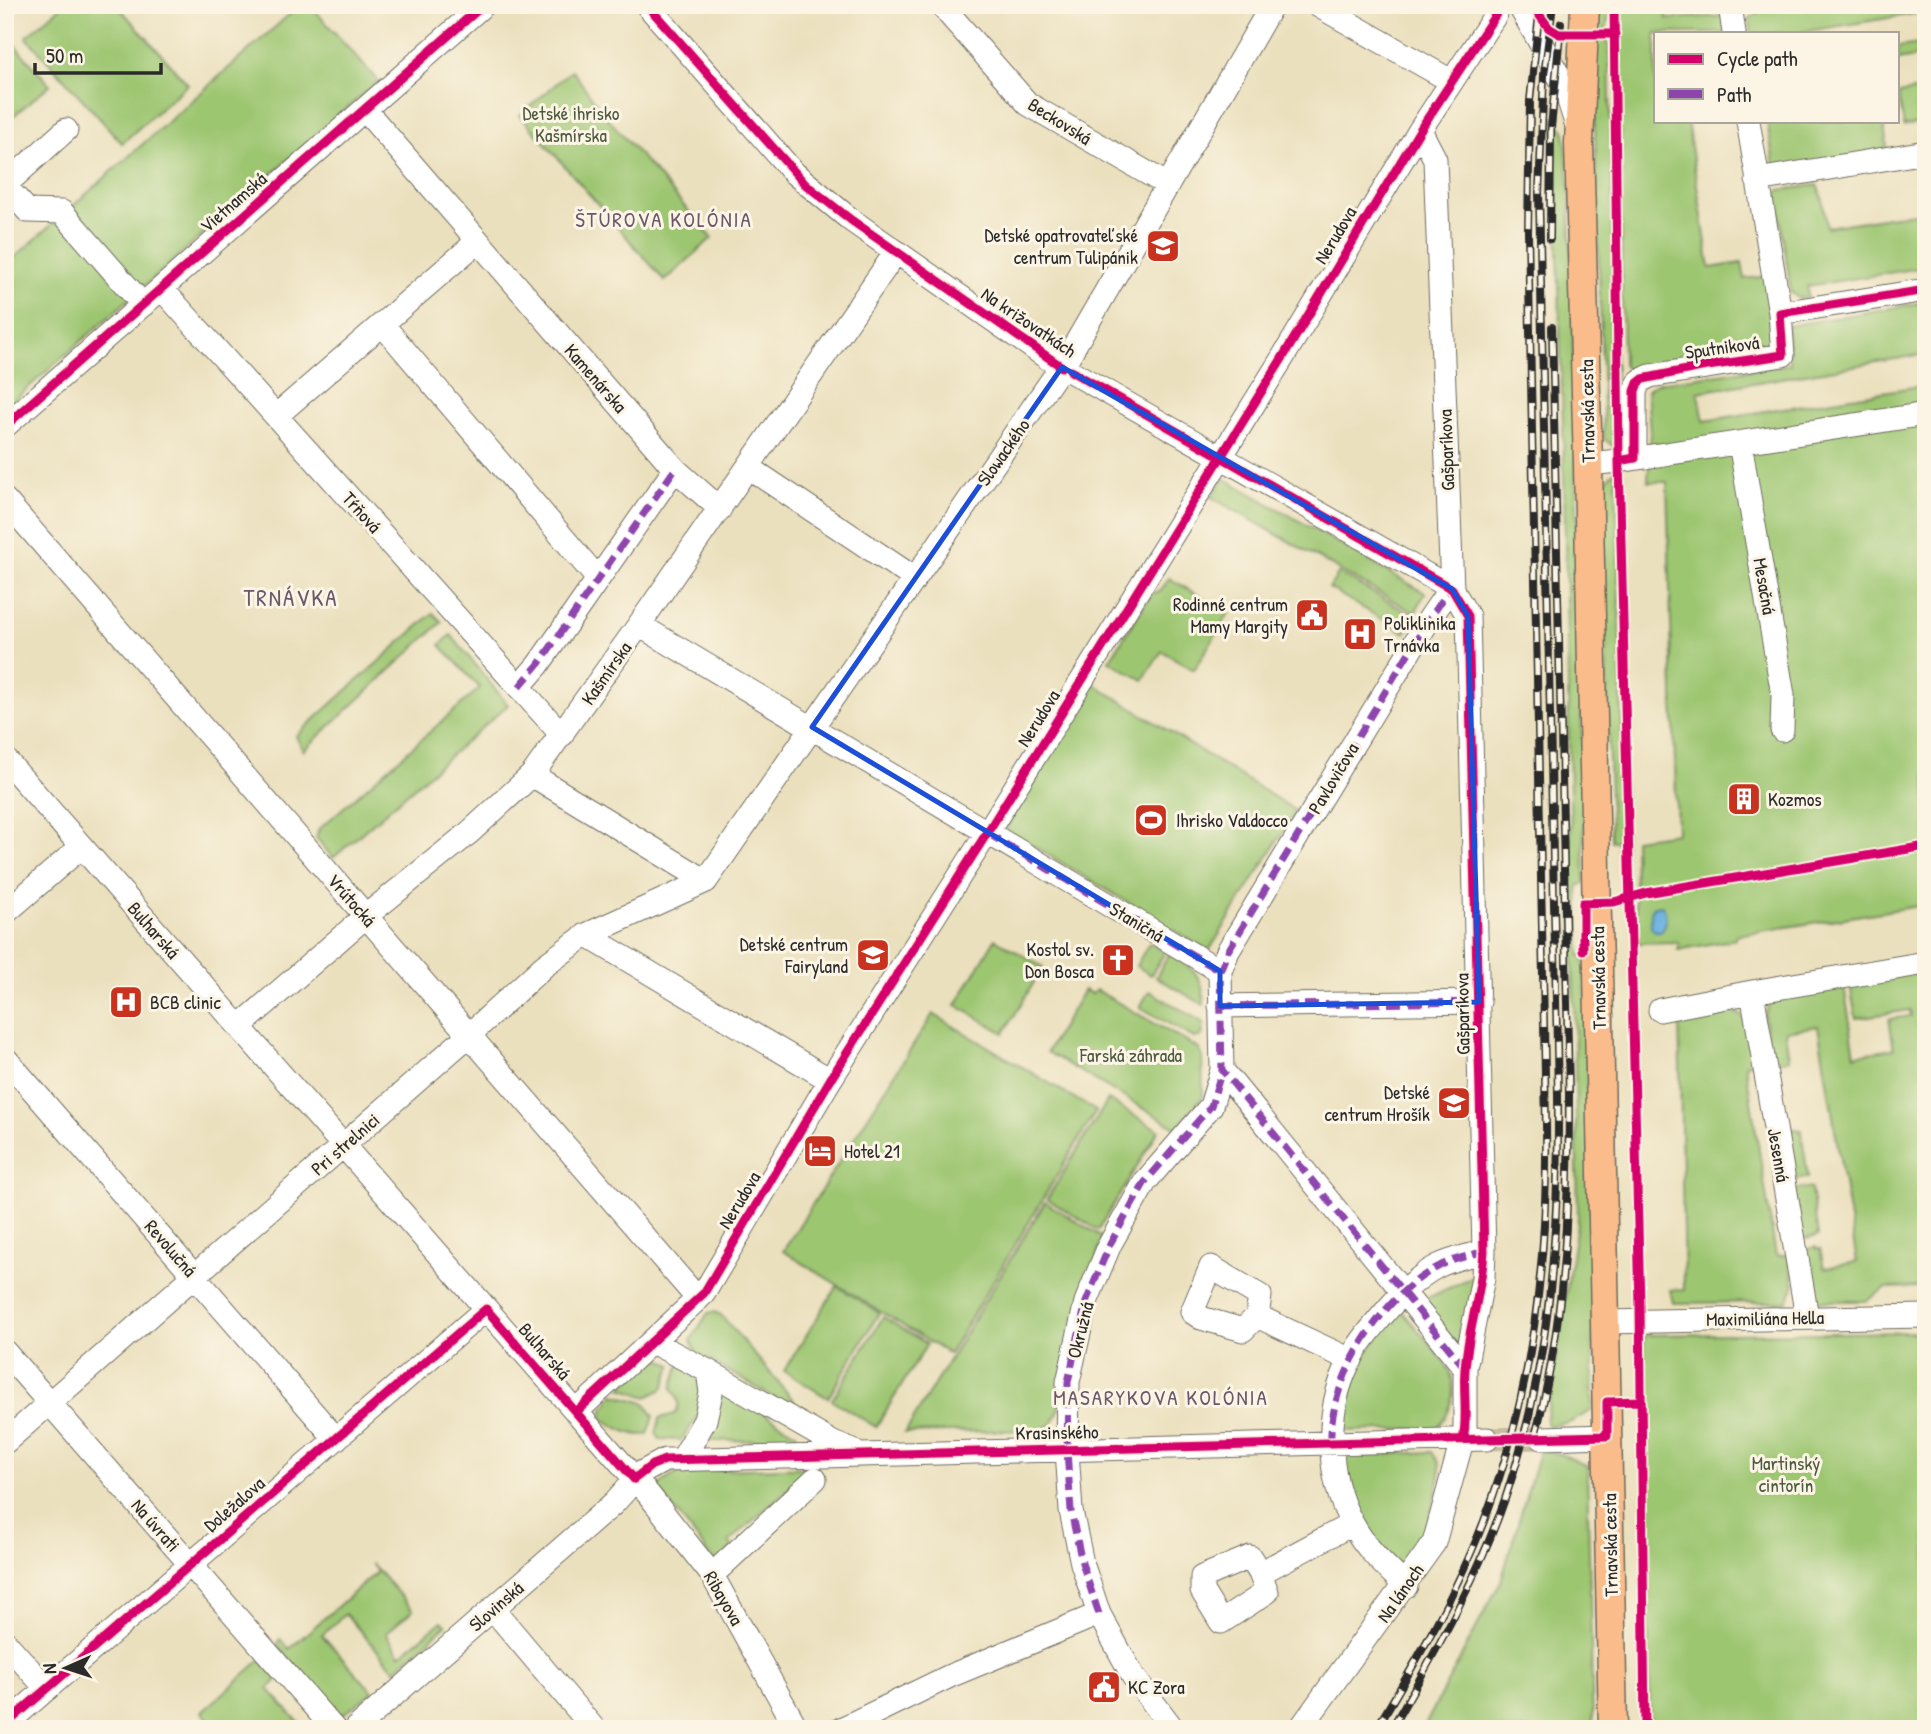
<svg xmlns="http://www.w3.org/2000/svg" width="1931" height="1734" viewBox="0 0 1931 1734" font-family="'Patrick Hand',sans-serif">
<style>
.green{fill:#9dc671;stroke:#64784e;stroke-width:2}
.water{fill:#69b1e0;stroke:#4a6e86;stroke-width:2}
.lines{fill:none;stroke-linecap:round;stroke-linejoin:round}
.minor-tunnel{stroke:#c5bca1;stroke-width:23;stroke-dasharray:23 11;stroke-linecap:butt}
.minor-casing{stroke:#6e6a5e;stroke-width:25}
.major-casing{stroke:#6e6a5e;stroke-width:31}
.minor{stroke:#fff;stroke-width:23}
.major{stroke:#f9bc8a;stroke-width:28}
.rail-casing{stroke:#2b2b2b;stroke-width:8}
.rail{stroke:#fcf5e5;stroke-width:5;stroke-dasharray:16;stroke-linecap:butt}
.quiet{stroke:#8e44ad;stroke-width:7;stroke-dasharray:14 7;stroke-linecap:butt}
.cycleway-casing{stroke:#fcf5e5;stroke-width:13}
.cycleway{stroke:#d6006c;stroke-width:9}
.marked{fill:none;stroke:#1d4ed8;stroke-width:5;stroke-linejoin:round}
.labels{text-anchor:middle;stroke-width:6;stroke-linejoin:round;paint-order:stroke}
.park-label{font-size:19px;fill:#4d5a40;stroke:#fcf5e5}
.street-label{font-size:19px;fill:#2b2b2b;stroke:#fcf5e5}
.poi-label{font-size:19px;fill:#2b2b2b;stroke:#fcf5e5;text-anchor:start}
.neighbourhood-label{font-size:21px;letter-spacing:2px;fill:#6c586b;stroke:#fcf5e5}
.quarter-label{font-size:23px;letter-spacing:2px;fill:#6c586b;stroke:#fcf5e5}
</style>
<rect width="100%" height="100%" fill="#fcf5e5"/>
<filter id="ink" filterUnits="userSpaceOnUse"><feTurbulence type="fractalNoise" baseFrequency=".0143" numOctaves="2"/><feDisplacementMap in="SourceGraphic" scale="14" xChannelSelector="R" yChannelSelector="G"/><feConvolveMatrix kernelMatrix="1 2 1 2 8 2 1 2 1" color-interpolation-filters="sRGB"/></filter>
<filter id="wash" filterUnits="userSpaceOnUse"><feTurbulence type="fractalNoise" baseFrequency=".00686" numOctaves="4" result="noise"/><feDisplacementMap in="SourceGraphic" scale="28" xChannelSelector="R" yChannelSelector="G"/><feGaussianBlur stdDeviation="1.57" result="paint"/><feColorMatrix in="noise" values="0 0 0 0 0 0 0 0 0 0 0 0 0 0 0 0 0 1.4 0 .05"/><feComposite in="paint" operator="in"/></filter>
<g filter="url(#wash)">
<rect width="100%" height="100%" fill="#ebe0be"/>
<path class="green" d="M63,5h54l71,79 -66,59 -96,-106z
M300,5h10l68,76 -373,327v-142z
M1597,5h13l-4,26 -9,1z
M1618,5h37l11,4 1,10 57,-3 3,17h-71v88h31l23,147 32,-5 3,16 22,-3 5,64 -11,7 -130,23 -5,-1 -3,-4z
M1797,5h129v7l-130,21h-44l-3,-14 12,-8z
M5,34l45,51 -45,38z
M1595,38l9,1 5,7 8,403 -13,-10 -11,-381z
M1926,43v12l-28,5v-13z
M572,70l31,43 109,125 -47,43 -145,-166z
M1926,89v33l-22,4 -6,-32z
M1554,118l11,14 5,65 15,687 -7,1 2,70 4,2 10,339 -2,114 -21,12 -23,4 -2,-3 32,-206 -15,-791z
M1767,121h116l5,31 -113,19z
M1817,185l5,11 5,31 99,-16v56l-119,19 1,11 -9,2 -8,-7 -14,-96 3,-6z
M1926,302v52l-228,38 6,29 222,-36v520l-190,30v4l-58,11v-8l-42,1 -2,-104 43,-6 -10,-351h-19l2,-49 -3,-43 10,-7 133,-19 -3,-38z
M1616,471l9,383h-7l-1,-13h-6l-9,-352 8,-14z
M1224,478l201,115 -10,20 -204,-116z
M1339,573l76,44 -10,16 -76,-45z
M1169,578l60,35 -35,57 -32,-19 -19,29 -34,-19 43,-68 9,-2z
M433,613l9,9 -139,129 -7,-15z
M451,635l57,70 -175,153 -17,-20 3,-9 161,-141 -40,-43z
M1094,684l202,127 -87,140 -204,-122z
M995,939l48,28 -39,66 -48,-28z
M1149,943l16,9 -14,23 -15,-9z
M1169,954c24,14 35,21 35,51l-48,-28z
M1926,966v66l-6,1 6,35v219l-40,1 -20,13h-51l-13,-51 14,-3v2h4l4,19 33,-6 -39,-236 -33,5 4,28 -18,4 -7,-47 8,-17 71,-19 12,75 39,-6 -5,-30 22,-3 -1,-6 -54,8 -7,-38z
M1084,990l8,4 4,-4 103,59 3,8 1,39 -26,32 -130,-76z
M1149,991l55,32 -2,13 -8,2 -54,-31z
M1721,1006l22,10 7,13 6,33 -11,2 31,192 13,-1 5,32 -7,15 -114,1 -3,-13 14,-1 -5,-277z
M933,1014l163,97 -147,243 -166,-103z
M1108,1100l51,30 -61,100 -51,-31z
M1796,1129l5,1 7,47 -17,4 -8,-50z
M1806,1188l5,1 7,47 -18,4 -7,-50z
M1045,1202l57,35 -45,178 -6,10 -10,5 -136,3z
M1476,1275l-15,76 -40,-50z
M837,1286l42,27 -51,85 -44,-27z
M1400,1309c9,11 49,55 51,65 5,20 0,42 -16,55l-93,2c5,-58 24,-79 58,-122z
M714,1312l7,3 75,88 -1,7 -99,-58 -5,-12 17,-27z
M883,1317l44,27 -51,83 -44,-27z
M1926,1332v397h-276l-6,-394z
M661,1359l11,6 -9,24 -16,8 -26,-9 25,-26z
M679,1365l15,9 7,11 2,25 -22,30 -21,-1 -4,-6 4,-15 15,-4c6,-10 3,-17 -3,-26z
M715,1384l81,49 1,4 -3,3 -89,1z
M614,1394l31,9 9,14 -6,17c-13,4 -34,-7 -45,-15v-10z
M1540,1449l23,6 24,11 6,263h-170l78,-148z
M1432,1452l8,12v12l-18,75 -12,17 -12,1 -26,-32 -21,-40 -9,-41z
M814,1467l-2,11 -16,4 -67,60 4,5 -18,15 -57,-74 6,-7 17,-10z
M371,1563l42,47 -27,23 14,22 42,-34 4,4 -51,45 -50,-56 -23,21 51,57 -31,23 -5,-2 -60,-68 3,-6 9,10 88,-77z
M261,1660l17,19 -10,10 37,40h-106l10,-9 -7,-8z"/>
<path class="water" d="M1662,905c5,7 5,19 0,26h-7l-4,-4v-16l3,-5z"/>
</g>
<g filter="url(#ink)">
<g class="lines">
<path class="minor-tunnel" d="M1487,1439l55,-1"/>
<g class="minor-casing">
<path id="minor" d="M647,5l147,168 57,47 198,139 403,230
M941,5l87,99 140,81
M1317,5l134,76
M1519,5l45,80 12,38
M1730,5l4,28
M365,110l310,359 45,40
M1757,180l169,-28
M5,185l61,-55
M5,186l23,25 34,1 81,93
M162,289l400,446
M1780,313l146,-23
M382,324l216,255
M276,416l202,-175
M5,426l478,-421
M1740,443l43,252 -1,35
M1635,458v-67l5,-10 10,-5 133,-21 -3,-42 -32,-192
M1588,464l31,-3 307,-47
M748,467l166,111
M5,500l693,799
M1452,589l-9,10 -15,22 -200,330 -8,20 2,99 243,298
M639,625l581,346
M519,687l19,-22 137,-196
M5,759l644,736 63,80 85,154
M532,775l174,106
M706,881l362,-524 204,-352
M5,913l76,-66
M586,935l244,145
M1752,992l55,325
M1220,1006l259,-4
M1660,1010l92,-18 174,-29
M239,1027l127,-111 104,-84 62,-57 107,-150 257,-373
M5,1058l331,381
M1257,1316l-14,14 -42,-12 -9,-6 19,-45 49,29 -3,20 94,44
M1605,1322l321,-6
M652,1342l56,29 3,22 -6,27 -23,40
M5,1352l329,377
M708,1371l125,72 20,8
M576,1412l128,-119 126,-213 157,-247 296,-476 137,-227 76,-116
M1542,1438l65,-2
M5,1442l464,-407 75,-69 42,-31 120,-54
M1260,1573l7,19 -46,30 -19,-31v-14l48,-20 10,16 92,-49
M712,1575l103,-96
M1406,1586c-20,-19 -40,-37 -53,-61 -29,-52 -29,-124 3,-175 7,-12 17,-23 26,-34 16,-19 33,-38 56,-50 14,-7 31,-10 46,-15
M493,1609l101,120
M5,1642l42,47
M5,1725l481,-416
M355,1729l259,-226 27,-30 24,-13 822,-21
M841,1729l109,-53 149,-62
M1173,1729l-40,-53 -34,-62 -17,-51 -11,-52 -4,-61 1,-68 18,-80 24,-58 35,-62 66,-76 11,-36
M1300,1729l134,-186 31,-113v-62l18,-90 1,-27 -16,-635 -16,-27 -17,-430 -15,-29"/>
</g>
<g class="major-casing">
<path id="major" d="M1585,5l-6,138 9,321 25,1265"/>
</g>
<use href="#minor" class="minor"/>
<use href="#major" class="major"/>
<g class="rail-casing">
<path id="rail" d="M1550,239l1,-111 10,-105
M1534,1440c31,-113 35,-230 35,-347l-17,-766
M1376,1729c40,-67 80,-135 108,-208 49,-128 64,-261 62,-397l-18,-892 2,-131 10,-96
M1391,1729c43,-74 87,-151 115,-233 45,-133 53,-263 52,-402l-19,-902 5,-117 9,-70"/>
</g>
<use href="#rail" class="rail"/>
<path class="quiet" d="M1455,595l-3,-6 -9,10 -15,22 -200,330 -8,20 2,99 243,298
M519,687l19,-22 137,-196
M987,833l233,138
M1220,1006l259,-4
M1331,1443c-3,-63 51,-148 107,-176 14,-8 31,-11 46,-16
M1099,1614l-17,-51 -11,-52 -4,-61 1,-68 18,-80 24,-58 35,-62 66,-76 11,-36"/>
<g class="cycleway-casing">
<path id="cycleway" d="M647,5l158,179 46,36 211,147
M1532,5l17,23 10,6h56
M1614,5l5,456 21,845 5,423
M1071,371l381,218 16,27 16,635c-2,40 -16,78 -19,118 -2,24 3,47 -2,71
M5,426l478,-421
M1619,461l16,-3v-67l3,-8 5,-4 58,-12 82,-12 -3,-42 146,-23
M1583,950v-47l31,-1 32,-9 280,-47
M576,1412l128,-119 126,-213 157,-247 296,-476 137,-227 76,-116
M5,1725l481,-416 148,170 18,-14 13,-5 942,-24v-34l33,-1"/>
</g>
<use href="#cycleway" class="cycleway"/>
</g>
</g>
<path class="marked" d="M1062,367l390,222 16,27 11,386 -259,4v-35l-408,-244z"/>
<defs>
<g id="school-square" transform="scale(1.75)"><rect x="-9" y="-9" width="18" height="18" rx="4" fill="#c8321e" stroke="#fcf5e5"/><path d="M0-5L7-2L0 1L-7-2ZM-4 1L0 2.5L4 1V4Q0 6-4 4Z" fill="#fff"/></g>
<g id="civic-square" transform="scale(1.75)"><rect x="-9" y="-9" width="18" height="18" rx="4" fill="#c8321e" stroke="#fcf5e5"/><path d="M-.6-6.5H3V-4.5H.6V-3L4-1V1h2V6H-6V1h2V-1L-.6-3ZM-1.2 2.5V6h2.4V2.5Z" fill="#fff"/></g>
<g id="hospital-square" transform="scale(1.75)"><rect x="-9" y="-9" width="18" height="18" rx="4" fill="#c8321e" stroke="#fcf5e5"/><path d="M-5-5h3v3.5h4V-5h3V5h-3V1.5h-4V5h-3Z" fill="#fff"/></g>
<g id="building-square" transform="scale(1.75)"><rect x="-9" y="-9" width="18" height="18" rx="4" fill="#c8321e" stroke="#fcf5e5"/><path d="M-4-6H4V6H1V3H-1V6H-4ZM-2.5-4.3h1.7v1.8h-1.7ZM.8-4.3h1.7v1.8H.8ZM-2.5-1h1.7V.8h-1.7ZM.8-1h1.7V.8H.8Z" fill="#fff"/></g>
<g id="stadium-square" transform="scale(1.75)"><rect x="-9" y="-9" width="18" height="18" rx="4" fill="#c8321e" stroke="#fcf5e5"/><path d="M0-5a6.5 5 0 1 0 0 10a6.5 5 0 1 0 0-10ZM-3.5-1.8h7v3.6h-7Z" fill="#fff"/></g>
<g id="church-square" transform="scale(1.75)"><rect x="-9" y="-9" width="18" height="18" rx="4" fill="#c8321e" stroke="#fcf5e5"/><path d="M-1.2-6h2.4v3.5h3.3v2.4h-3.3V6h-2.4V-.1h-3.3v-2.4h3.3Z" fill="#fff"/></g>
<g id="hotel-square" transform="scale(1.75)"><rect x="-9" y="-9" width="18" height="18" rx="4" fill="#c8321e" stroke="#fcf5e5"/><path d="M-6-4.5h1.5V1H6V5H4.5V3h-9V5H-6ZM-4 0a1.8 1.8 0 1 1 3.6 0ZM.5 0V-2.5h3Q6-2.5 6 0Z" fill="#fff"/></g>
</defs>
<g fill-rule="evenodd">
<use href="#school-square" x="1163" y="246"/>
<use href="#civic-square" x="1312" y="615"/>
<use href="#hospital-square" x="1360" y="634"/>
<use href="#building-square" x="1744" y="799"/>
<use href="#stadium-square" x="1151" y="820"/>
<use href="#school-square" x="873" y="955"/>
<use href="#church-square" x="1118" y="960"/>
<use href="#hospital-square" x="126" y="1002"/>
<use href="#school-square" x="1454" y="1103"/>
<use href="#hotel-square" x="820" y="1151"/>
<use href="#civic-square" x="1104" y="1687"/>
</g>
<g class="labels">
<g class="park-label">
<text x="571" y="120">Detské ihrisko<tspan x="571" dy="22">Kašmírska</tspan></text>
<text x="1131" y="1062">Farská záhrada</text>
<text x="1786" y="1470">Martinský<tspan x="1786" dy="22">cintorín</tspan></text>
</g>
<g class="street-label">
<text transform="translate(1060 121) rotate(32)" y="7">Beckovská</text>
<text transform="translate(233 202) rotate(-41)" y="7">Vietnamská</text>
<text transform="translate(1335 235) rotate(-59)" y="7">Nerudova</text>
<text transform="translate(1029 322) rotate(34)" y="7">Na križovatkách</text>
<text transform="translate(1722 347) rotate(-8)" y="7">Sputniková</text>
<text transform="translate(596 378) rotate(49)" y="7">Kamenárska</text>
<text transform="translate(1587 411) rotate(-91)" y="7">Trnavská cesta</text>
<text transform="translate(1446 450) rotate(-92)" y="7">Gašparíkova</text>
<text transform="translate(1003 452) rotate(-55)" y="7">Slowackého</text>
<text transform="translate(362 512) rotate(48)" y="7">Tŕňová</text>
<text transform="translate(1765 586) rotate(80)" y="7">Mesačná</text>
<text transform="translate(606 673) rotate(-55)" y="7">Kašmírska</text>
<text transform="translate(1038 718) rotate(-58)" y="7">Nerudova</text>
<text transform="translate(1333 778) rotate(-59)" y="7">Pavlovičova</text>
<text transform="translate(352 900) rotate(49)" y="7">Vrútocká</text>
<text transform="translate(1137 922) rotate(31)" y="7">Staničná</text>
<text transform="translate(154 930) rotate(49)" y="7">Bulharská</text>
<text transform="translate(1598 978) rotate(-91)" y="7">Trnavská cesta</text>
<text transform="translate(1462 1014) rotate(-91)" y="7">Gašparíkova</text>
<text transform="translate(345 1144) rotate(-41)" y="7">Pri strelnici</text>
<text transform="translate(1779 1155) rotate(80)" y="7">Jesenná</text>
<text transform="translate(739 1200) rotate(-59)" y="7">Nerudova</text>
<text transform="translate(171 1248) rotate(49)" y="7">Revolučná</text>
<text transform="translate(1765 1318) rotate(-1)" y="7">Maximiliána Hella</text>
<text transform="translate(1080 1330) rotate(-76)" y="7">Okružná</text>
<text transform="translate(545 1351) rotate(49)" y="7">Bulharská</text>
<text transform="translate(1057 1432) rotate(-1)" y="7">Krasinského</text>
<text transform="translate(234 1504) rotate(-41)" y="7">Doležalova</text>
<text transform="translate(156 1525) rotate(49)" y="7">Na úvrati</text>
<text transform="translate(1610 1545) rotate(-91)" y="7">Trnavská cesta</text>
<text transform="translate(1400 1593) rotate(-55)" y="7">Na lánoch</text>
<text transform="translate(724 1598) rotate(60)" y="7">Ribayova</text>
<text transform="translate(496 1606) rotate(-41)" y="7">Slovinská</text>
</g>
<g class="poi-label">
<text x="1138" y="242" text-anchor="end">Detské opatrovateľské<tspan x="1138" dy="22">centrum Tulipánik</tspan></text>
<text x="1288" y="611" text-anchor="end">Rodinné centrum<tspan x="1288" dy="22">Mamy Margity</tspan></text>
<text x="1384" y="630">Poliklinika<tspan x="1384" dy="22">Trnávka</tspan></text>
<text x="1768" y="806">Kozmos</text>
<text x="1176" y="827">Ihrisko Valdocco</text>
<text x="848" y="951" text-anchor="end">Detské centrum<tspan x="848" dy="22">Fairyland</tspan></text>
<text x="1094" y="956" text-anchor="end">Kostol sv.<tspan x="1094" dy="22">Don Bosca</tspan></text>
<text x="150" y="1009">BCB clinic</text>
<text x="1430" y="1099" text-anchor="end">Detské<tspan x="1430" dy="22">centrum Hrošík</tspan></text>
<text x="844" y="1158">Hotel 21</text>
<text x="1128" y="1694">KC Zora</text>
</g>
<g class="neighbourhood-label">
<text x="664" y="227">ŠTÚROVA KOLÓNIA</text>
<text x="1161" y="1405">MASARYKOVA KOLÓNIA</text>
</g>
<g class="quarter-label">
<text x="291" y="606">TRNÁVKA</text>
</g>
</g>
<rect width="1931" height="1734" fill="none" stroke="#fcf5e5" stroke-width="28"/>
<rect x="1654" y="32" width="245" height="91" fill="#fcf5e5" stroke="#a8a49b" stroke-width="2"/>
<rect x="1668" y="54" width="35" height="10" fill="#d6006c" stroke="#a8a49b" stroke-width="2"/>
<text x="1717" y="66" font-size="21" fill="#2b2b2b">Cycle path</text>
<rect x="1668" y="89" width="35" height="10" fill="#8e44ad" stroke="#a8a49b" stroke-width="2"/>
<text x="1717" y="102" font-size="21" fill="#2b2b2b">Path</text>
<g transform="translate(66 1668) rotate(267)" stroke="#fcf5e5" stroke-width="5" paint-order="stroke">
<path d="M0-5L12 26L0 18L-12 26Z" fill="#2b2b2b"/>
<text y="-10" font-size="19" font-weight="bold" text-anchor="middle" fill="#2b2b2b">N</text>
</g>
<path d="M35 63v10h126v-10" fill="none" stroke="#2b2b2b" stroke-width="3.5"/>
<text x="46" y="63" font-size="21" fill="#2b2b2b" stroke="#fcf5e5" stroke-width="5" paint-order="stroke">50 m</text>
</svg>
